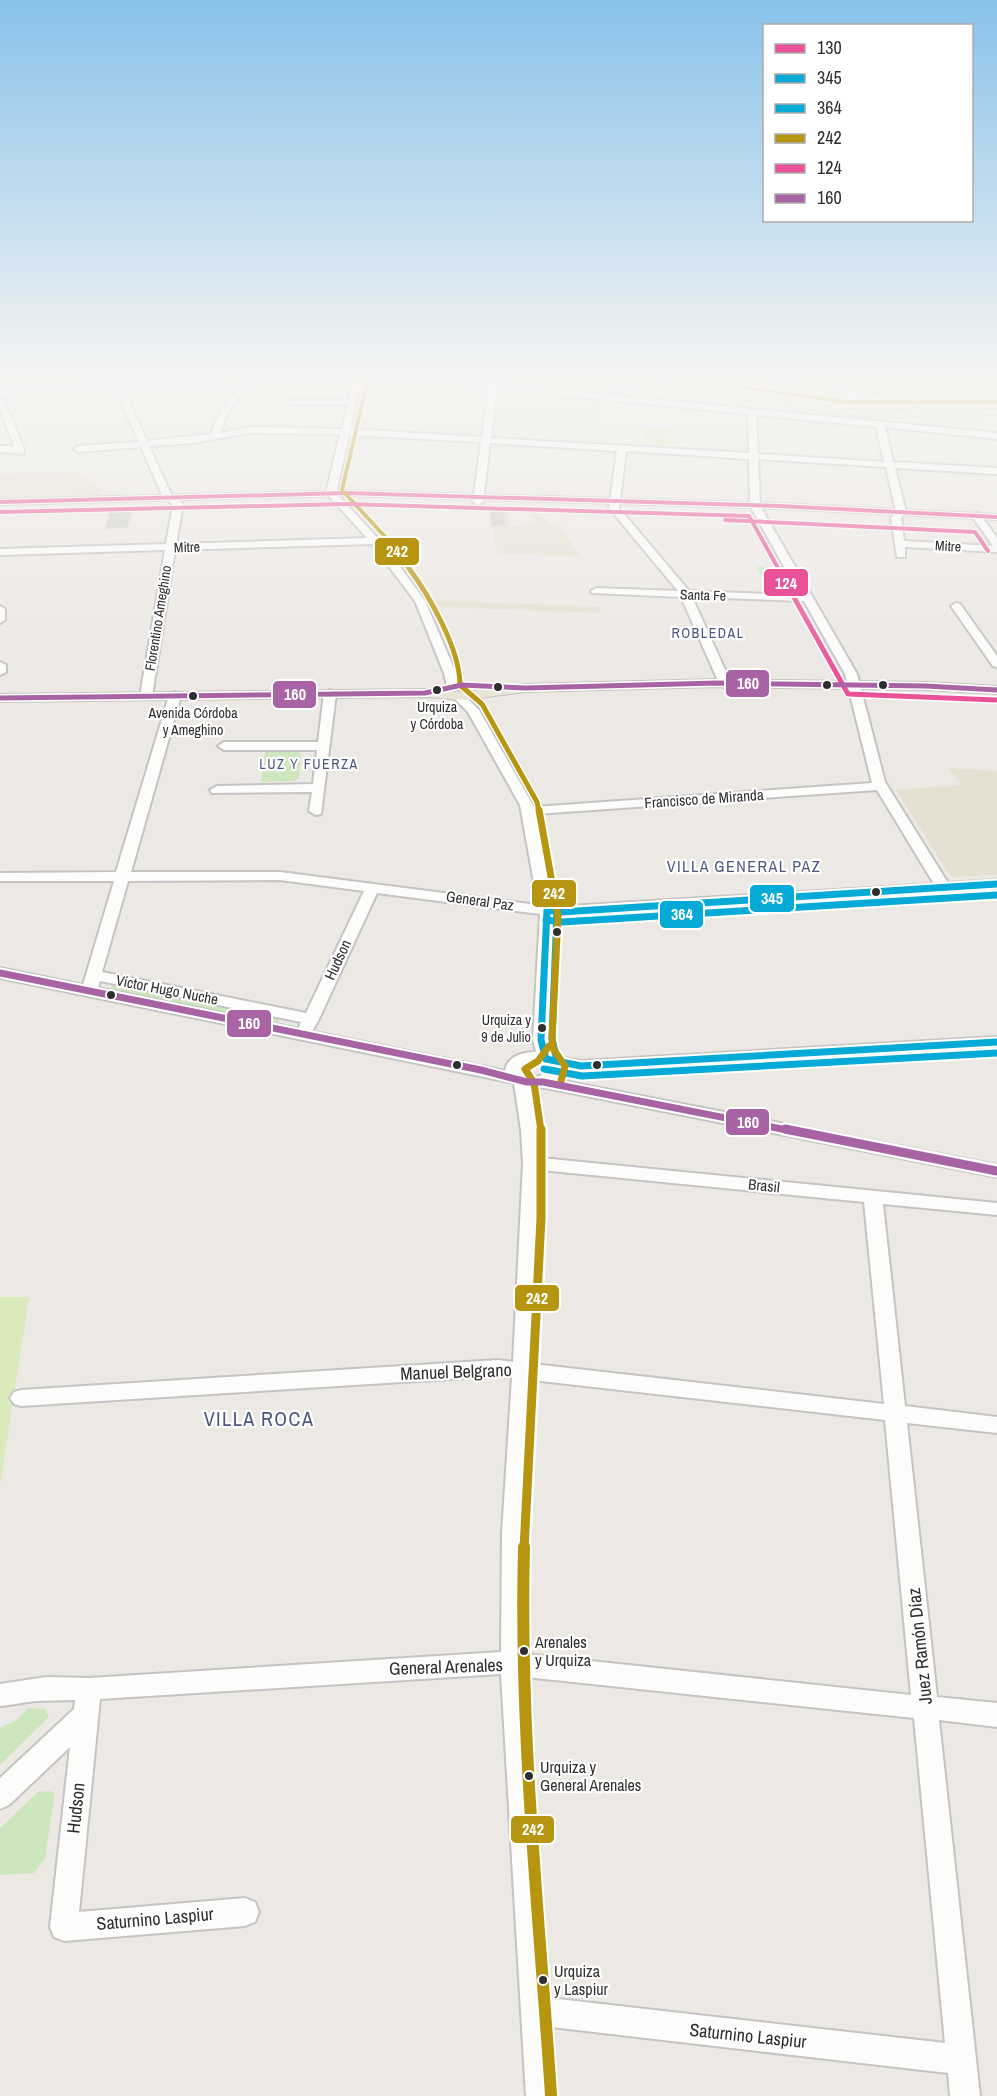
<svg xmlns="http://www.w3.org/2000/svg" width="997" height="2096" viewBox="0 0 997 2096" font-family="'Archivo Narrow',sans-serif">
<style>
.education{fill:#e6e0d3}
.green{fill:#cee6be}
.pitch{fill:#d9eabb}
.building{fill:#d1cecb;stroke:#d7d4d0;stroke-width:1.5}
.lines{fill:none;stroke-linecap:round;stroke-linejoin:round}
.minor-casing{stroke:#c5c4c5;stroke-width:4}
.major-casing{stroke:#c6c5c4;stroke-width:2}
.minor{fill:#fcfcfb;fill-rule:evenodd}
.major{fill:#e8e4d6;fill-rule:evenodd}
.bus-1-casing{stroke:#fff;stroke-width:6}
.bus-2-casing{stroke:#fff;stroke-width:11}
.bus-3-casing{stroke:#fff;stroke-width:11}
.bus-4-far4-casing{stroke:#fff;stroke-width:6}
.bus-4-far3-casing{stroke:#fff;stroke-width:8}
.bus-4-far2-casing{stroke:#fff;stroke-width:11}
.bus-4-far1-casing{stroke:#fff;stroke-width:14}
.bus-4-casing{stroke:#fff;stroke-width:16}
.bus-5-far1-casing{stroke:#fff;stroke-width:6}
.bus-5-casing{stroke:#fff;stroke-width:8}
.bus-6-far2-casing{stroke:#fff;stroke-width:8}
.bus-6-far1-casing{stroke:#fff;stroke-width:11}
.bus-6-casing{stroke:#fff;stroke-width:14}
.bus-1{stroke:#e95297;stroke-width:4}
.bus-2{stroke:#05aad7;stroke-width:7}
.bus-3{stroke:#05aad7;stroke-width:7}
.bus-4-far4{stroke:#b69610;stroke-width:4}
.bus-4-far3{stroke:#b69610;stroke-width:5}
.bus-4-far2{stroke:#b69610;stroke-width:7}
.bus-4-far1{stroke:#b69610;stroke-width:9}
.bus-4{stroke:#b69610;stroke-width:12}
.bus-5-far1{stroke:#e95297;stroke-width:4}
.bus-5{stroke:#e95297;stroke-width:5}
.bus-6-far2{stroke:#a863a4;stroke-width:5}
.bus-6-far1{stroke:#a863a4;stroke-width:7}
.bus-6{stroke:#a863a4;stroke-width:9}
.bus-dot{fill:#2e2e2e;stroke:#fff;stroke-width:2}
.labels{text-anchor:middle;stroke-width:4.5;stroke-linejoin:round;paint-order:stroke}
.far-street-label{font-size:14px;fill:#2e2e2e;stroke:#fff}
.far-neighbourhood-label{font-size:14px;letter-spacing:1.5px;fill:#4d5680;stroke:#fff}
.bus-label{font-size:14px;fill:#2e2e2e;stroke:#fff}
.street-label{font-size:15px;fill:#2e2e2e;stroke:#fff}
.neighbourhood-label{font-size:16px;letter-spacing:1.5px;fill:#4d5680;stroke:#fff}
.near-bus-label{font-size:16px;fill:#2e2e2e;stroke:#fff;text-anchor:start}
.near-street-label{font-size:18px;fill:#2e2e2e;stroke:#fff}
.near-neighbourhood-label{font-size:20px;letter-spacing:1.5px;fill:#4d5680;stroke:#fff}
.line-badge{stroke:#fff;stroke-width:2}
.badge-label{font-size:16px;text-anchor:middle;font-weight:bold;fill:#fff}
</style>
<rect width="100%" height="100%" fill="#ece8e4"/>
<path class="education" d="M463,381h131l17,2 -11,12z
M547,395l53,6 1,31 -103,-5 2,-20 47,2z
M80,472l21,17 3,7 -104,3v-25z
M502,506h6l3,20 25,-2 -9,-17h9l14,18 9,-1 22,33 -84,-4 -4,-24 13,-4z
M433,600l167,7 1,6 -164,-6z
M948,768l49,3v104l-46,2 -55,-87 66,-5z"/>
<path class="green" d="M667,381h330v25c-70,2 -142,2 -212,-6 -39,-5 -79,-12 -118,-19z
M780,566l7,13 -24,1 -7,-13z
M265,752h33l3,2 -2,24 -5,3 -33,1z
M118,985l160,33 2,3 -7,3 -162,-34v-3z
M28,1708l17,1 4,8 -49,48v-37l18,-9z
M49,1791l6,2 -10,65 -11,15 -34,2v-47l38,-36z"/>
<path class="pitch" d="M643,428l30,1 -5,18 -24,-1z
M0,1297h29l-29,188z"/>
<path class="building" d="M489,506h13l4,20h-14z
M133,507l-6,20 -21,1 5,-20z"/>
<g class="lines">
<g class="minor-casing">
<path id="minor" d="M120,381h10l-2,2 85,-2 -90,7 24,53 64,-7 11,-26 23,-25 4,2 -22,28 -6,20 28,-6 93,2 6,-25h-56l-4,-2 4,-2h57l4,-19h8l-11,48 132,8 7,-49 -55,-7h33l530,52v6l-112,-12 8,35 104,6v6l-102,-6 11,44 -5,6 3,23 89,5 -21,-30 5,-3 3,1 17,24v14l-92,-5v10h-8l-6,-39 5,-6 -10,-45 -128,-8 2,47 97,168 28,108 63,101 49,-3v8l-442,28 -6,124 5,17 27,4 416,-24v10l-416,24 -18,-2 -5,11 439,85v12l-456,-90 -9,1 9,70 456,45v12l-114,-11 22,202 92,11v16l-90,-10 30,274 60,6v24l-58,-7 41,376h-30l-2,-23 -397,-46 5,69h-30l-25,-422 -401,25 -21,213 166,-14 10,4 4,10 -4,10 -10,4 -181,15 -10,-4 -4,-10 20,-180 -61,58 -9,4v-31l74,-69 1,-9 -40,1 -33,5h-2v-22l46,-7 43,1 412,-26 1,-119 10,-156 -14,-1 -477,30 -7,-2 -4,-6 4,-6 7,-2 477,-30 15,2 10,-199 -2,-33 -7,-47 -514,-105v-10l83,17 31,-104h-114v-8l116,-1 53,-176 6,-4 6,4 -50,176h149l258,33 -18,-100 -52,-93 -16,-16 6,-4 4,1 17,17 55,97 338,-24 -27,-109 -41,-73 -112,-4 39,86 -6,4 -6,-4 -38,-86 -89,-4 -1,-2 5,-3 82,3 -69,-83 8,-57 -127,-8 -7,59 -5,3 -5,-3 8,-60 -132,-7 -13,58 49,53 40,55 31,72v18h-8l-4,-18 -29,-72 -43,-57 -197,6 -23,146 -2,3h-8l-2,-3 25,-146 -165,5v-6l166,-5 7,-39 -11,-10 -21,-48 -63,5 -4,-3 4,-3 61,-4 -24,-53 -115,6v-4l117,-7zM497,389l251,25 1,39 -258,-15zM756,415l120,12 8,35 -126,-8zM249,433l91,1 -14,59 41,45 -191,6 7,-40 -12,-10 -22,-48 44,-3zM626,451l123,8 1,47 50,89 -111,-4 -70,-83zM877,790l57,94 -381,23 -17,-93zM280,880l84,11 -58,122 -204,-41 26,-91zM377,893l163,21 -7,126 3,12c-13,0 -29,4 -31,19l-195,-40 3,-1 6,-11zM100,981l201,41 -2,5 1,2 -202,-41zM531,1062l13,4 2,6c-9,7 -16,7 -25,-1l1,-4zM541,1170l323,32 20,202 -351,-40zM532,1380l353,40 26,275 -386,-41 -1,-121zM526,1677l388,41 31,325 -396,-45z
M757,381l84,5 84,25 -4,2 -57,-16h-9l-2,8 -17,5 -4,-2 1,-2 13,-4 4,-9z
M0,398l4,2 20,49v5l-24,-2v-6h14l-14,-36z
M956,603l4,1 37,52v11l-4,-1 -42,-60z
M0,606l5,3v11l-5,3z
M0,662l6,3v7l-6,3z
M330,690l6,4 -15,120 -5,1 -7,-4 3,-19 -100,1 -2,-3 7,-4 96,-2 4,-34h-93l-6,-4 6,-4h94l6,-48z"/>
</g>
<g class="major-casing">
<path id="major" d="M614,381h28l204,28 58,2 93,-2v6l-93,2 -58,-2z
M346,490l433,13 218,11v6l-218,-11 -433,-13 -346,9v-6z
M717,679l209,3 71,4v8l-71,-4 -209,-3 -192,5 -60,8 -40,-3 -425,5v-8l425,-5 39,3 61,-8z"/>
</g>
<use href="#minor" class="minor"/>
<use href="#major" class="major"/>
<g class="bus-1-casing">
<path id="bus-1" d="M0,502l346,-9 433,13 218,11"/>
</g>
<g class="bus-2-casing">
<path id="bus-2" d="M547,910l14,2 436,-28
M546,1059l35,7 416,-24
M546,1059l-5,-19 6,-130"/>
</g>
<g class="bus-3-casing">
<path id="bus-3" d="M546,920l16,2 435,-27
M556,1056l-4,-17 5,-129
M544,1069l38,7 415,-23"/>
</g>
<g class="bus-4-far4-casing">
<path id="bus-4-far4" d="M699,381l148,21h150
M367,383l-25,107 47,51 20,27"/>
</g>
<g class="bus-4-far3-casing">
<path id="bus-4-far3" d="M408,567c21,28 52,82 52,118l22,19 55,98 2,10"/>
</g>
<g class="bus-4-far2-casing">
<path id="bus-4-far2" d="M539,810l19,106 -6,123 2,11 11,16 -4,15
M541,1131l-7,-48 -9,-14 13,-8 11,-15"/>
</g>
<g class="bus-4-far1-casing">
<path id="bus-4-far1" d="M524,1549l17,-331v-89"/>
</g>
<g class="bus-4-casing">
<path id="bus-4" d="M524,1547c-5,183 15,366 27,548"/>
</g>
<g class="bus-5-far1-casing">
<path id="bus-5-far1" d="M0,512l346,-8 403,12 29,52
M725,520l250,12 13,19"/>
</g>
<g class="bus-5-casing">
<path id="bus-5" d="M777,567l71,127 148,6"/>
</g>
<g class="bus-6-far2-casing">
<path id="bus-6-far2" d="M0,698l425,-5 37,-8 63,3 192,-5 209,3 71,4"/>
</g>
<g class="bus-6-far1-casing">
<path id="bus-6-far1" d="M0,973l481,97 46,12h16l249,49"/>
</g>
<g class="bus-6-casing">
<path id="bus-6" d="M785,1129l212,42"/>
</g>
<use href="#bus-1" class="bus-1"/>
<use href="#bus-2" class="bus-2"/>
<use href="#bus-3" class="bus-3"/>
<use href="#bus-4-far4" class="bus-4-far4"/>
<use href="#bus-4-far3" class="bus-4-far3"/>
<use href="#bus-4-far2" class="bus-4-far2"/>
<use href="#bus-4-far1" class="bus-4-far1"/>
<use href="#bus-4" class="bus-4"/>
<use href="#bus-5-far1" class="bus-5-far1"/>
<use href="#bus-5" class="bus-5"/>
<use href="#bus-6-far2" class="bus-6-far2"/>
<use href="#bus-6-far1" class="bus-6-far1"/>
<use href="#bus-6" class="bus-6"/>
</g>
<linearGradient id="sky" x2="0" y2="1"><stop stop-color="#88c2ea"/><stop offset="0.56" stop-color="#f6f5f3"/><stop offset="1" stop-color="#f6f5f3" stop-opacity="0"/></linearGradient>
<rect width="997" height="675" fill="url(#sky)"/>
<g class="bus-dot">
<circle cx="827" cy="685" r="5"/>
<circle cx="883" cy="685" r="5"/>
<circle cx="498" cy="687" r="5"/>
<circle cx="437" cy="690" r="5"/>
<circle cx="193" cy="696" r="5"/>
<circle cx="876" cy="892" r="5"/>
<circle cx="557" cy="932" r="5"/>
<circle cx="111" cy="995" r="5"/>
<circle cx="542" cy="1028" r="5"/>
<circle cx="457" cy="1065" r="5"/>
<circle cx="597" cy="1065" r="5"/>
<circle cx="524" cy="1651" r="5"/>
<circle cx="529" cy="1776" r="5"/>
<circle cx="543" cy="1980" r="5"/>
</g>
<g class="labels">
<g class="far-street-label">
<text transform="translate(948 546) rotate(3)" y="5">Mitre</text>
<text transform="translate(187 547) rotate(-2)" y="5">Mitre</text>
<text transform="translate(703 595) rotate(2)" y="5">Santa Fe</text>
<text transform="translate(158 618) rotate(-81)" y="5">Florentino Ameghino</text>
</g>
<g class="far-neighbourhood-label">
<text x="708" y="638">ROBLEDAL</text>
<text x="309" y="769">LUZ Y FUERZA</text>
</g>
<g class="bus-label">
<text x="437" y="712">Urquiza<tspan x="437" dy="17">y Córdoba</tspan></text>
<text x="193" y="718">Avenida Córdoba<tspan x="193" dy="17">y Ameghino</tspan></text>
<text x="531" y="1025" text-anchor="end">Urquiza y<tspan x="531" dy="17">9 de Julio</tspan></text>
</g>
<g class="street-label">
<text transform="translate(704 799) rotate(-4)" y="5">Francisco de Miranda</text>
<text transform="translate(480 901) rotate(8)" y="5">General Paz</text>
<text transform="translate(338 960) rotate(-65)" y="5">Hudson</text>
<text transform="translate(167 990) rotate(11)" y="5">Víctor Hugo Nuche</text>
<text transform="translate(764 1186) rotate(6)" y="5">Brasil</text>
</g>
<g class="neighbourhood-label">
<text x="744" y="872">VILLA GENERAL PAZ</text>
</g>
<g class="near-bus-label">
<text x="535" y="1648">Arenales<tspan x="535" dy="18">y Urquiza</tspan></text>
<text x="540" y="1773">Urquiza y<tspan x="540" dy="18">General Arenales</tspan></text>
<text x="554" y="1977">Urquiza<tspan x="554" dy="18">y Laspiur</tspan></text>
</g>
<g class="near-street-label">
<text transform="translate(456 1372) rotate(-2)" y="6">Manuel Belgrano</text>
<text transform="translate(920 1646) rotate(-96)" y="6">Juez Ramón Díaz</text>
<text transform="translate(446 1667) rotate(-2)" y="6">General Arenales</text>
<text transform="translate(76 1808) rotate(-84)" y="6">Hudson</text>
<text transform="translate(155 1919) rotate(-5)" y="6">Saturnino Laspiur</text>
<text transform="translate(748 2036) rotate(6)" y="6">Saturnino Laspiur</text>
</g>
<g class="near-neighbourhood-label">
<text x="259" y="1426">VILLA ROCA</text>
</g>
</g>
<g class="line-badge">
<rect x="374" y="537" width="46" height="29" rx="6" fill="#b69610"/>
<rect x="763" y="568" width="46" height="29" rx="6" fill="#e95297"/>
<rect x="725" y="669" width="45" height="29" rx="6" fill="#a863a4"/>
<rect x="272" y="680" width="45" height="29" rx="6" fill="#a863a4"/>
<rect x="531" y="879" width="46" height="29" rx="6" fill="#b69610"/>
<rect x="749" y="884" width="46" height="29" rx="6" fill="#05aad7"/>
<rect x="659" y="900" width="45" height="29" rx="6" fill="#05aad7"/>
<rect x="226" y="1009" width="46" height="29" rx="6" fill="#a863a4"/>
<rect x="725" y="1108" width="45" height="28" rx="6" fill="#a863a4"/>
<rect x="514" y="1284" width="46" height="28" rx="6" fill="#b69610"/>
<rect x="510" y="1815" width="45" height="29" rx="6" fill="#b69610"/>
</g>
<g class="badge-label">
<text x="397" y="557">242</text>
<text x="786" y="589">124</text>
<text x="748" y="689">160</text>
<text x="295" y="700">160</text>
<text x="554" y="899">242</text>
<text x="772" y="904">345</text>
<text x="682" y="920">364</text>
<text x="249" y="1029">160</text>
<text x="748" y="1128">160</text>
<text x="537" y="1304">242</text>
<text x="533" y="1835">242</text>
</g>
<rect x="763" y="24" width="210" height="198" fill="#ffffff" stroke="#ababab" stroke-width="1.5"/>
<rect x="775" y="44" width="30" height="9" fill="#e95297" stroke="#ababab" stroke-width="1.5"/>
<text x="817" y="54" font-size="18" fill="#2e2e2e">130</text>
<rect x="775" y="74" width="30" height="9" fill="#05aad7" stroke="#ababab" stroke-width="1.5"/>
<text x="817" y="84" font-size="18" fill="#2e2e2e">345</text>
<rect x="775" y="104" width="30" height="9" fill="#05aad7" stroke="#ababab" stroke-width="1.5"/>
<text x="817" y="114" font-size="18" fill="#2e2e2e">364</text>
<rect x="775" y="134" width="30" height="9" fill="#b69610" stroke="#ababab" stroke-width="1.5"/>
<text x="817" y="144" font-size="18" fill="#2e2e2e">242</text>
<rect x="775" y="164" width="30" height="9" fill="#e95297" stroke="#ababab" stroke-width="1.5"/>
<text x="817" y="174" font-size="18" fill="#2e2e2e">124</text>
<rect x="775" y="194" width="30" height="9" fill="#a863a4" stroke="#ababab" stroke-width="1.5"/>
<text x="817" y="204" font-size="18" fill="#2e2e2e">160</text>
</svg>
